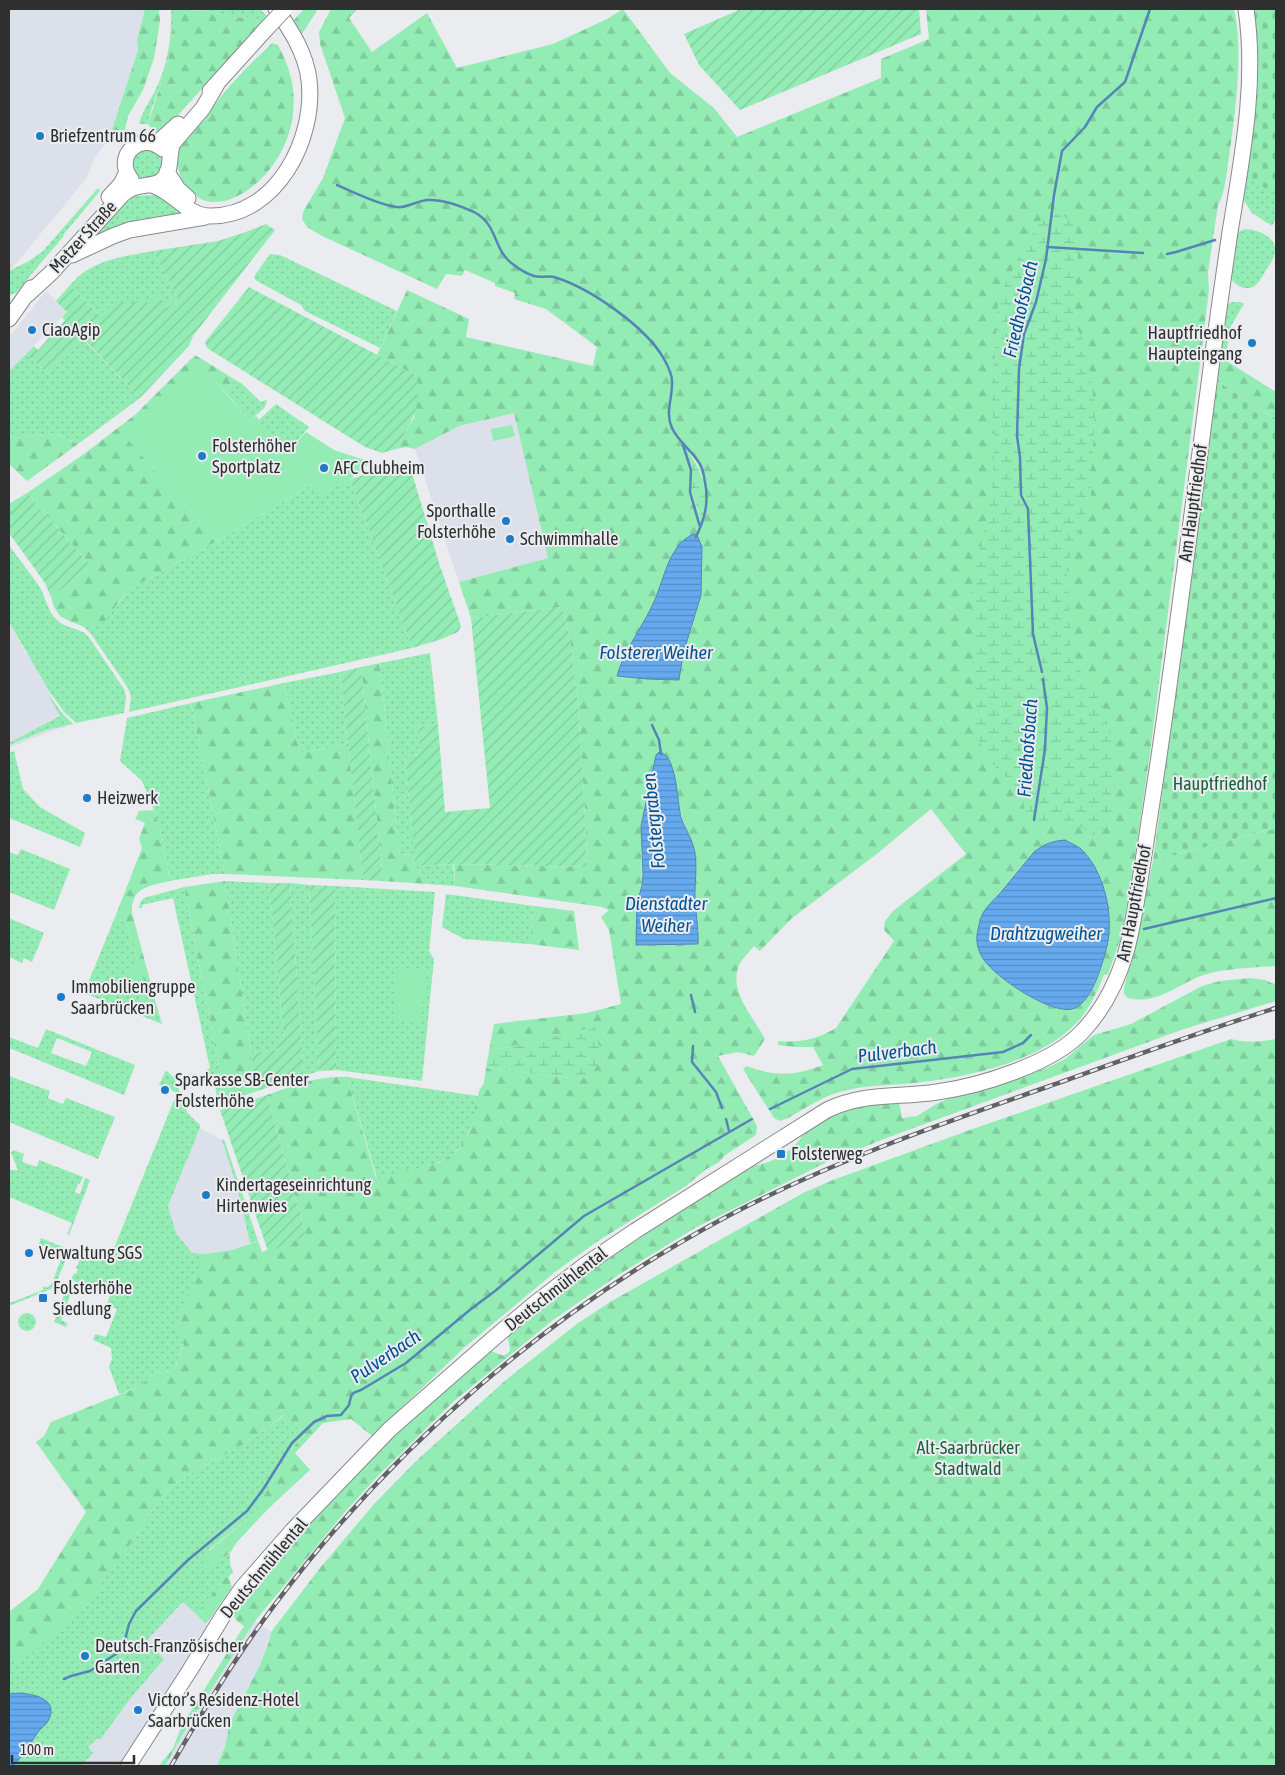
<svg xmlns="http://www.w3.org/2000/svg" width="1285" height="1775" viewBox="0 0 1285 1775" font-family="'Asap Condensed',sans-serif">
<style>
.built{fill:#dce0ea}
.grass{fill:url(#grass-dots);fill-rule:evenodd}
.forest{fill:url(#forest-firs);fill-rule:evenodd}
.wetland{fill:url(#wetland-marsh)}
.cemetery{fill:url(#cemetery-stones)}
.garden{fill:url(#garden-furrows)}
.pitch{fill:#94ecb5}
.water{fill:url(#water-rules);stroke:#5585b6}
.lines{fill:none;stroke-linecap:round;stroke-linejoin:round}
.stream{stroke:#5585b6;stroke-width:2.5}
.major-casing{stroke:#88898b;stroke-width:17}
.major{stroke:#fff;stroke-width:15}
.rail-casing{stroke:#626264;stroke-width:4.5}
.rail{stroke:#ebecef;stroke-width:2.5;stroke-dasharray:8;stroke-linecap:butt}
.major-bridge-casing{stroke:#88898b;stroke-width:17;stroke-linecap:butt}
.major-bridge{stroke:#fff;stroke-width:15}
.poi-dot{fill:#1c7cc8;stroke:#ebecef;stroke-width:2}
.labels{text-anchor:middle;stroke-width:4;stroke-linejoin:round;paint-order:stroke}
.poi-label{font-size:18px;fill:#2f2f30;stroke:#ebecef;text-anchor:start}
.street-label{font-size:18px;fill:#2f2f30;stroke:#ebecef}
.park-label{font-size:18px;fill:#1a603b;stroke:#ebecef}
.water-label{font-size:19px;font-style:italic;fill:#015392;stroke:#ebecef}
</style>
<defs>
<pattern id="grass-dots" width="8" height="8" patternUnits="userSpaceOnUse" patternTransform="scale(1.25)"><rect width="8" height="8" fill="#94ecb5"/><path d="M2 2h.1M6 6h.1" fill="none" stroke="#80cb9c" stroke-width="1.8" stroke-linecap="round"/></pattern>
<pattern id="forest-firs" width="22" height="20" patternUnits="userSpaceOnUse" patternTransform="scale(1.25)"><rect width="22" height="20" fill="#94ecb5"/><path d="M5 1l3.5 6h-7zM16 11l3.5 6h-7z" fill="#80cb9c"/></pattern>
<pattern id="wetland-marsh" width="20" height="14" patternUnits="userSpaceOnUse" patternTransform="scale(1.25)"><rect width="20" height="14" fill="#94ecb5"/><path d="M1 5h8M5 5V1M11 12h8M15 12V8" fill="none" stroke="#80cb9c"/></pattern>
<pattern id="cemetery-stones" width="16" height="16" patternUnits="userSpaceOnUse" patternTransform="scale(1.25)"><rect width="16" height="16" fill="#94ecb5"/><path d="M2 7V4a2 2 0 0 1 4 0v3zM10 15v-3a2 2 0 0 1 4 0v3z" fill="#80cb9c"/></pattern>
<pattern id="garden-furrows" width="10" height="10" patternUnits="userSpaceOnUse" patternTransform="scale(1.25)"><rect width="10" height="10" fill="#94ecb5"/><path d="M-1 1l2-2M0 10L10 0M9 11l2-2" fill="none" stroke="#80cb9c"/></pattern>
<pattern id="water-rules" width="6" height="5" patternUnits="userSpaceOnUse" patternTransform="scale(1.25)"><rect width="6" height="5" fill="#65aaef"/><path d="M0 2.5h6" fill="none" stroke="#548bc2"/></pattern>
</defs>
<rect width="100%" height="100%" fill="#ebecef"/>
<path class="built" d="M9,9h136l-8,31 1,10 -29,89 -13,16 -10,24 -77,93z
M46,291l21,21 -58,59v-34z
M514,413l34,145 -89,24 -44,-133 44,-23z
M9,622l17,32h2l40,72 -11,3 -48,19z
M200,1128l22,12 14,44 14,59 -18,7 -27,4 -13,-1 -16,-20 -8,-27z
M184,1602l25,25 -88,139h-40l4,-5 2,-13 11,-10 2,2 30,-41 34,-40 -19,-18z
M255,1621l16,11 -2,10 -9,23 -17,31 -26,70h-52l21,-37z"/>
<path class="grass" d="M171,9h3c0,17 -1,34 -6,51 -5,22 -16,42 -20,64h-9c3,-13 11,-23 17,-35 12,-25 16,-53 15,-80z
M187,9h73l7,7 -6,7 -9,-5 -20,-1 -25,-6z
M143,148l15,4 4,6v12l-7,8 -14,1 -8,-8 -2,-11z
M1246,176l30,6v36l-4,8 -20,-13 -9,-14z
M98,188l2,3 -37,44 1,1 -25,29 -22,27 -8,4v-25l20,-10 14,-10z
M154,195l8,2 25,19 -99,28 40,-43 7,-5z
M1245,229c12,0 32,8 30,23 -1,7 -5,12 -9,18 -2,4 -5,9 -8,13 -10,11 -23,3 -29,-7l7,-43z
M153,251l25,48 -12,8 -18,-4 -49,12 -29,-30c23,-26 51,-28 83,-34z
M270,254l10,1 117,56 -17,37 -75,-37 -4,-6 -44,-24 -3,-3 1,-3z
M1232,302h8l4,2 -13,22 -6,34 -5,-1 8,-55z
M80,336l60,62 -62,46 -22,-10 -45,4 -2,-1v-66l17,-17 22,20z
M234,379l7,4 20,19 5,-2 1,1 -2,6 -15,14 -23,-27z
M276,404l33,23 -22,26 -28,-33z
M350,479l62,169 -283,64 2,-16 -3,-8 -37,-54 -7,-7h10l21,-19 13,-18 89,-49 97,-58 7,11z
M9,545c9,14 21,27 30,41 7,11 8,25 18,34 9,9 22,7 31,16l36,53 2,8 -2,16 -48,10 -11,-10 -16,-22 -40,-69z
M430,653l8,71 -21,3 3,27 -15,2 9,98 -15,1 -19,-192z
M340,672l8,72 -48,9 -16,-70z
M48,695l15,19 10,10 -27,6 -37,15v-2l51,-27z
M191,703l34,171h-13l-42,7 -9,-48 -7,-23 -12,-29 -22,-20 7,-43z
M14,751l9,38 17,18 45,26 -5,14 -71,-29v-65z
M21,849l49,20 -16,41 -45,-18v-40l9,3z
M453,864l2,22 -28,-2 -1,-7 -11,-11z
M225,881l44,2 15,156 -7,11 -26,3z
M290,883l19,2 10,186 -15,5z
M335,886l100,6 -6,59 5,8 -12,122 -86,-11z
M184,887l42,215 -18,6 -1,-3 11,-3 -3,-16 -6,1 -3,-17 4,-2 -37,-170 -31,7v3h-3l1,-5 4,-5z
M446,894l88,12 -5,38 -65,-5 -22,-12z
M115,917l7,3 5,6 24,80 6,1 5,17 -78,-31z
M9,918l35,15 -12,29 -8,-4 -2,5 -13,-6z
M46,1029l89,36 -11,30 -115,-47v-11l29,11zM57,1038l35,14 -6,14 -35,-13z
M166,1070l9,9 12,33 13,13v3l-32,78 8,27 16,20 13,1 -4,11 -17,78 -10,28 -22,2 -11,13 -22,8 -10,-27 3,-8 -1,-11 -18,-8 2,-6 11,3 11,-28 -10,-4 3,-10 -39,-15 3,-7 2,1 2,-5 -2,-1 8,-18 7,3 3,-2 3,2 2,-6 13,6 65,-160 -18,-8z
M9,1076l41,15 -2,7 15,6 3,-6 49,19 -17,42 -89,-37z
M347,1077l131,19c-3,13 -5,27 -10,38 -15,35 -60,37 -91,44z
M224,1139l34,102 -8,2 -14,-59 -14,-44z
M13,1150l11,4 -2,8 15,5 2,-7 44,17 -3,7h-2l-3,8 5,2 5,-16 5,2 -21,55 -2,-1 5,-11 -63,-26v-27h9l-7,-17z
M41,1238l29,12 -15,35 -4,4 -42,17v-5l1,2 33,-13v-3l2,-1 2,2 5,-5 11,-29 -24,-10z
M68,1284l12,5 -1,4 -7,-3 -11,30 6,3 -1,4 -12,-5z
M18 1322a9 9 0 1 1 18 0a9 9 0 1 1-18 0Z
M284,1415l21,19 -10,11 -43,70 -43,35 13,9 8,-6v11l3,8 -37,42 -13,-12 -37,39 18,18 -34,40 -30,41 -2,-2 -10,9 5,6 -12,13h-72v-125l116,-89 30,-46 19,-21 14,-10 49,-27 29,-19z"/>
<path class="forest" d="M145,9h14l1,12 -6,37 -11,32 -15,26 -5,22c-5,3 -9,4 -14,1l29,-89 -1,-10z
M174,9l33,2 25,6 20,1 9,5 -90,100 -2,-1 -8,8 -6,2 -7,-8 20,-63 4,-22z
M304,9h14l-16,25 -8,-14z
M331,9h27l-9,9 23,34 55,-39 30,55 96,-24 54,-25 16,-10 47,64 44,35 23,29 144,-59v-19l48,-20 -3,-30h308c10,44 1,103 -5,148 -3,16 -3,34 -11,48l-10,67 1,18 -9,73 -50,390 -25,173 -17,48 -4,1c-6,15 -13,30 -23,43 -34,41 -107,58 -158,64 -31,4 -61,2 -90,12 -16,6 -32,17 -47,25l-6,2 -6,-3 -31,-49 4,-3c27,11 48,10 76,-1l-10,-18h-19l-16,-2v-4c23,2 39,-2 58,-13l58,-87 -10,-11 1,-9 8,-10 73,-57 -35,-45 -53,44 -87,66 -31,32 -6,-5c-5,6 -14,15 -16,22 -8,25 16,50 27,71l-11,17 -16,-4 -20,4 39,70 -1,9 -32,21 -5,6 -14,8 -19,16 -88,55 -43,31 -90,75 -93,89 -21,-17 -28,4 -28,30 15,17 -42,39 -31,33 -7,11 -25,17 -4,-4 8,-15 43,-36 43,-70 10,-11 -22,-19 -17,14 -29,19 -49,27 -14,10 -19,21 -30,46 -38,50 -55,51 -23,9v-50l29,-23 48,-77 -50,-70 8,-6 7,-14 90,-36 11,-13 22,-2 10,-27 -11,-13 32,-77 27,-4 26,-9 4,11 44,-17 -39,-140c26,-9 52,-20 80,-18l29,101 63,-15 19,-13 11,-17 10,-42 5,-8 2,-15 96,11 13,-51 -106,23 5,-27 93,-11 34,-9 -12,-74 -8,-13 8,-7 -7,-3 -147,-21 -1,-22 133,3c-2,-56 -5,-113 -10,-169 -3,-30 -6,-62 -15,-91l-91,11 -12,-36 89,-24 -34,-145 -55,13 -44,23 -9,-2 -10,2 18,-31 3,-42 -40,-21 30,-65 62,29 -3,18 127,29 4,-19 -51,-38 -32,-10 1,-6 -20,-7v-3l-30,-13 -3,6 -16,-2 -9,15 -117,-54 -13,-8 -5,-8 1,-7 20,-34 22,-60 -25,-74 -1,-12zM688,451c14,13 17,36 18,56l-8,5 -6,-18 -1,-24zM688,536l14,11 -1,48 -18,59 -4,26 -32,-1 -27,-13c8,-21 22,-38 31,-58 13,-26 16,-50 37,-72zM659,752l4,1 8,12 8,43 15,42 2,65 3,18 -57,-47 -1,-60 15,-71zM1034,852l71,100c-5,17 -9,41 -24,52 -6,5 -13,6 -21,5 -17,-2 -65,-33 -75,-47 -3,-4 -7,-32 -6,-37 4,-18 42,-57 55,-73z
M272,43l6,2c12,23 18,43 15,69 -4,36 -29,72 -62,85 -9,3 -21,5 -30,0 -6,-3 -12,-10 -16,-15 -7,-7 -10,-27 -6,-36 4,-10 17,-20 25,-28 7,-8 11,-17 18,-25 15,-18 33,-35 50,-52z
M195,355l39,24 -7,15 -27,-29 -75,71 92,105 -89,49 -24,32 -10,5h-10l-15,-6 -9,-5 -6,-9 -3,-10 40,-31 -64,-73 57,-39 52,-40z
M1220,359l5,1 51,32v27l-59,-38z
M56,434l22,10 -51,37 -18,-17v-27l2,1z
M380,663l19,192 15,-1 1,12 11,11 1,7 -44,-3 -22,-214z
M284,683l16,70 48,-9 15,136 -138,-6 -34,-171z
M154,810l7,23 9,48c-21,5 -39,6 -38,32l25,94 -6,-1 -24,-80 -5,-6 -7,-3 27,-69 -3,-9 6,-16 -10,-4 4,-8z
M1276,828v138c-23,2 -47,2 -69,8 -28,8 -49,32 -79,24l-4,-4v-7l11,-40 18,-86z
M225,881l26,172 3,39 -28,10 -42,-215z
M534,906l40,5 5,39 -50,-6z
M1251,978l14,2 11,5v16l-92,28 -300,110 -57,23 -132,66 -75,46 -67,46 -100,82 -77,76 -31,34 -90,109 -69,108 -21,37h-6l14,-18 9,-23 62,-99 -7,-5 -6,-8c19,-31 50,-60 75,-87 58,-62 119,-121 185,-175l13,5 6,-5 -2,-14 66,-54 32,-23 146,-94c15,-2 29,-8 41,-19 5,-5 10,-12 15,-17 25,-21 59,-26 91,-28l3,16 15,-2 19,-12 23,-10 55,-15 35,-12 16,-8 29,-24 37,-11 71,-38 18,-5z
M1231,1039c14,4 31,3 45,0v727h-1059l8,-20 5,-23 30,-58 9,-23 2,-10 49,-64 54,-64 41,-42 92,-83 71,-56 32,-21 193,-109 30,-13 134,-49z
M228,1575l4,12 -26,37 -10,-10z"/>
<path class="wetland" d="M1053,214l11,2 8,7 6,12v20l-5,58 2,10 8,18 5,19 6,41 1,17 -4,53v28l-24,66 4,82 7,21 15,17 9,17 11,47 2,21 -1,38 -5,13 -12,16c-13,-9 -27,-17 -43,-16 -7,1 -13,5 -19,2 -12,-5 -10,-20 -15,-30 -9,-15 -27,-25 -36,-40 -6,-10 -7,-23 -10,-34l-2,-128 1,-17 12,-46 8,-49 2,-39 -3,-40 6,-101 20,-40 21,-37 6,-6z
M687,450c15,19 24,47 15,71l-10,-27 -1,-24z
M595,1027c5,23 12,39 -13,52l-96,-11 3,-17z"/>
<path class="cemetery" d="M1253,9h23v186l-30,-19 10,-82 1,-57z
M1217,381l59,38v409l-123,33z"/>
<path class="garden" d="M741,9h178l2,25 -181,76 -41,-45 -15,-31z
M266,224l9,6 -82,106 -4,10 -49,52 -59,-62 -33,38 -22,-20 8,-8 4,4 27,-30 -3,-3 5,-5 -11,-11 14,-16 29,30 20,-17 9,8 15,-8 5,5 10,-7 9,11 11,-8 -25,-48 65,-10 25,-8z
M249,287l168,89c4,34 -5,45 -21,73l-14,4 -17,-6 -158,-99 -2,-6z
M400,465h6l5,5 29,96 21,60 -3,6 -19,8 -27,8 -62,-169z
M27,493l64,73 -40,31 -6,-14 -36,-50v-29z
M562,607c9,29 12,61 15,91 5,56 8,113 10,169l-133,-3 -39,2 -10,-110 15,-2 -3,-27 21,-3 7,88 45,-4 -19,-190z
M361,667l22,214 -20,-1 -23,-208z
M269,883h21l14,193 -50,16 -3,-39 26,-3v-10l7,-1z
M309,885l26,1 1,184 -17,1z
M267,1095l39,140 -17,9 -21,7 -48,-141z"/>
<path class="pitch" d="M200,364l50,57 6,-5 31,37 19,-21 28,18 37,12 -21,17 -29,15 -7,-11 -97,58 -93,-106z
M512,425l3,11 -22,5 -2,-12z
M139,965l7,23 -14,4 -7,-23z
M397,968l28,2 -4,53 -28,-2z"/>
<path class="water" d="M693,534l4,1 5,12 -1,48 -18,59 -4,26 -32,-1 -30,-3c7,-25 22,-44 33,-66 11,-20 14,-45 28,-64 4,-5 9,-9 15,-12z
M659,752c18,2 18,50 22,65 4,12 12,23 14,36 2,14 0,28 0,42 0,17 4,33 3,49l-62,1 1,-42 5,-17 1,-11 -2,-49 15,-71z
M1065,840c7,4 14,6 19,12 19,21 27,54 25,82 -1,11 -5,23 -8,33 -5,15 -12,34 -26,41 -20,10 -80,-31 -91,-48 -5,-7 -8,-16 -7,-25 1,-7 3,-15 6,-22 4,-7 12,-14 17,-20 11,-14 23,-27 34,-41 10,-8 18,-11 31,-12z
M19,1693c15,1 41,6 29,28 -2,4 -7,7 -10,11 -8,12 -15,24 -25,34h-4v-72z"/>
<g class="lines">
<path class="stream" d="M337,185c13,6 51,24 64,22 9,-1 17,-6 26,-7 14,-1 34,6 47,12 25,13 18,38 40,53 5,4 14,9 20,11 7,2 15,-1 23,2 34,11 89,49 107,81 4,7 9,16 8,25 0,16 -7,29 0,44 6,13 18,21 26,33 5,6 6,14 7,21 4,21 0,36 -9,55
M1047,247l96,6
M1167,254l9,-2 39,-12
M683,445l8,25 -1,22 10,35
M1042,672l-9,-38 -5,-125 -7,-14 -1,-38 -3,-21 2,-67 5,-35 12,-32 10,-43 8,-64 8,-44 23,-24 12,-20 28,-25 25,-73
M652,725l7,15 2,14
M1034,820l11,-71 2,-41 -4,-29
M1144,929l132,-31
M691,995l4,17
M693,1046l-1,16 24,30 6,16
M770,1109l82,-40 151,-17 20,-9 8,-8
M726,1119l3,12
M64,1679l7,-3 19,-5 29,-19 4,-4 6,-24 7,-13 52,-51 59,-49 17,-23 28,-45 22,-21 13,-6 14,-1c2,-3 6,-7 8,-10 3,-11 0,-11 12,-15l45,-27 65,-54 24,-18 89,-75 168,-97"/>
<g class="major-casing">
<path id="major" d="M210,91l56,-62
M156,144l22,-20
M167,172l11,17 10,9
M131,179c-18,-23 10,-49 32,-30
M152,185c23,7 34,31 59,31 66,0 105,-78 98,-136 -3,-26 -18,-50 -33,-71
M109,197l12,-13 6,-12
M72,255l41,-19 16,-6 76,-13
M27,295l24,-22 72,-79c3,-2 7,-5 10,-6 14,-5 29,0 35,-17 3,-9 1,-19 5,-28l30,-35 14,-24
M9,319l22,-31
M128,1766l62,-96 34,-56 18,-26 50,-57 98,-102 105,-92 38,-32 52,-40 50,-34 192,-121c37,-18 71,-12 110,-18 43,-6 115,-28 145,-60 22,-23 35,-49 44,-80 6,-21 9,-43 13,-65 6,-41 13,-83 19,-124 19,-129 35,-258 52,-387 6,-48 13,-96 20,-144 12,-74 27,-149 16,-223"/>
</g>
<use href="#major" class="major"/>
<g class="rail-casing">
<path id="rail" d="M171,1766c32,-56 66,-111 105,-163 119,-159 274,-292 450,-386 102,-54 211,-92 321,-130 76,-27 152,-55 229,-79"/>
</g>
<use href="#rail" class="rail"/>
<g class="major-bridge-casing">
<path id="major-bridge" d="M266,29l19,-20"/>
</g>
<use href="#major-bridge" class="major-bridge"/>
</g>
<g class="poi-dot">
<circle cx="40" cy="136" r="5"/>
<circle cx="32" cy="330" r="5"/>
<circle cx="1252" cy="343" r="5"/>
<circle cx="202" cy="456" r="5"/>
<circle cx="324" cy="468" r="5"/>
<circle cx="506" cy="521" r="5"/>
<circle cx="510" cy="539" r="5"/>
<circle cx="87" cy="798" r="5"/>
<circle cx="61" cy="997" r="5"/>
<circle cx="165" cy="1090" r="5"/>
<rect x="776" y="1149" width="10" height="10" rx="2.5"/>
<circle cx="206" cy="1195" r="5"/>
<circle cx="29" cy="1253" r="5"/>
<rect x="38" y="1293" width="10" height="10" rx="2.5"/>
<circle cx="85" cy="1656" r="5"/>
<circle cx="138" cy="1710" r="5"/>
</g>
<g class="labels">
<g class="poi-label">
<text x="50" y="142">Briefzentrum 66</text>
<text x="42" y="336">CiaoAgip</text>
<text x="1242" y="339" text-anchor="end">Hauptfriedhof<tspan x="1242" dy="21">Haupteingang</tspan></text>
<text x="212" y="452">Folsterhöher<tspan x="212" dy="21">Sportplatz</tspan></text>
<text x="334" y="474">AFC Clubheim</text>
<text x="496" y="517" text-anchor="end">Sporthalle<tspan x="496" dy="21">Folsterhöhe</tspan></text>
<text x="520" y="545">Schwimmhalle</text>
<text x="97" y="804">Heizwerk</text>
<text x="71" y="993">Immobiliengruppe<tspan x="71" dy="21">Saarbrücken</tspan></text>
<text x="175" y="1086">Sparkasse SB-Center<tspan x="175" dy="21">Folsterhöhe</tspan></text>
<text x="791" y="1160">Folsterweg</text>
<text x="216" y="1191">Kindertageseinrichtung<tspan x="216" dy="21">Hirtenwies</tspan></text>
<text x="39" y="1259">Verwaltung SGS</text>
<text x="53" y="1294">Folsterhöhe<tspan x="53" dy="21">Siedlung</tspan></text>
<text x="95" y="1652">Deutsch-Französischer<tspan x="95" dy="21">Garten</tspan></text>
<text x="148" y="1706">Victor’s Residenz-Hotel<tspan x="148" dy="21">Saarbrücken</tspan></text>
</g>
<g class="street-label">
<text transform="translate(83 237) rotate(-48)" y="6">Metzer Straße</text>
<text transform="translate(1193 503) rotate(-82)" y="6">Am Hauptfriedhof</text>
<text transform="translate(1134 903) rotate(-79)" y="6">Am Hauptfriedhof</text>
<text transform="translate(556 1289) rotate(-38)" y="6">Deutschmühlental</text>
<text transform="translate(264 1568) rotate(-50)" y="6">Deutschmühlental</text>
</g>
<g class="park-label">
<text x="1220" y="790">Hauptfriedhof</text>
<text x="968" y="1454">Alt-Saarbrücker<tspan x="968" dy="21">Stadtwald</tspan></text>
</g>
<g class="water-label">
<text transform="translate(1020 309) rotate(-77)" y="7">Friedhofsbach</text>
<text x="656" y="659">Folsterer Weiher</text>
<text transform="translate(1027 748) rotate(-86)" y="7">Friedhofsbach</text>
<text transform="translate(653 821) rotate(-96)" y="7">Folstergraben</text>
<text x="666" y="910">Dienstadter<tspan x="666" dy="22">Weiher</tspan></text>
<text x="1046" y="940">Drahtzugweiher</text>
<text transform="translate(897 1051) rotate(-7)" y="7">Pulverbach</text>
<text transform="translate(385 1356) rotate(-34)" y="7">Pulverbach</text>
</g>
</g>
<rect width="1285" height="1775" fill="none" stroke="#2f2f30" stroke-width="20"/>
<path d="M12 1755v8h122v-8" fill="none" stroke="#2f2f30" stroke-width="2.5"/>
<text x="20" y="1755" font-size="15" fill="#2f2f30" stroke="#ebecef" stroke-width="4" paint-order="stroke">100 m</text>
</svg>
